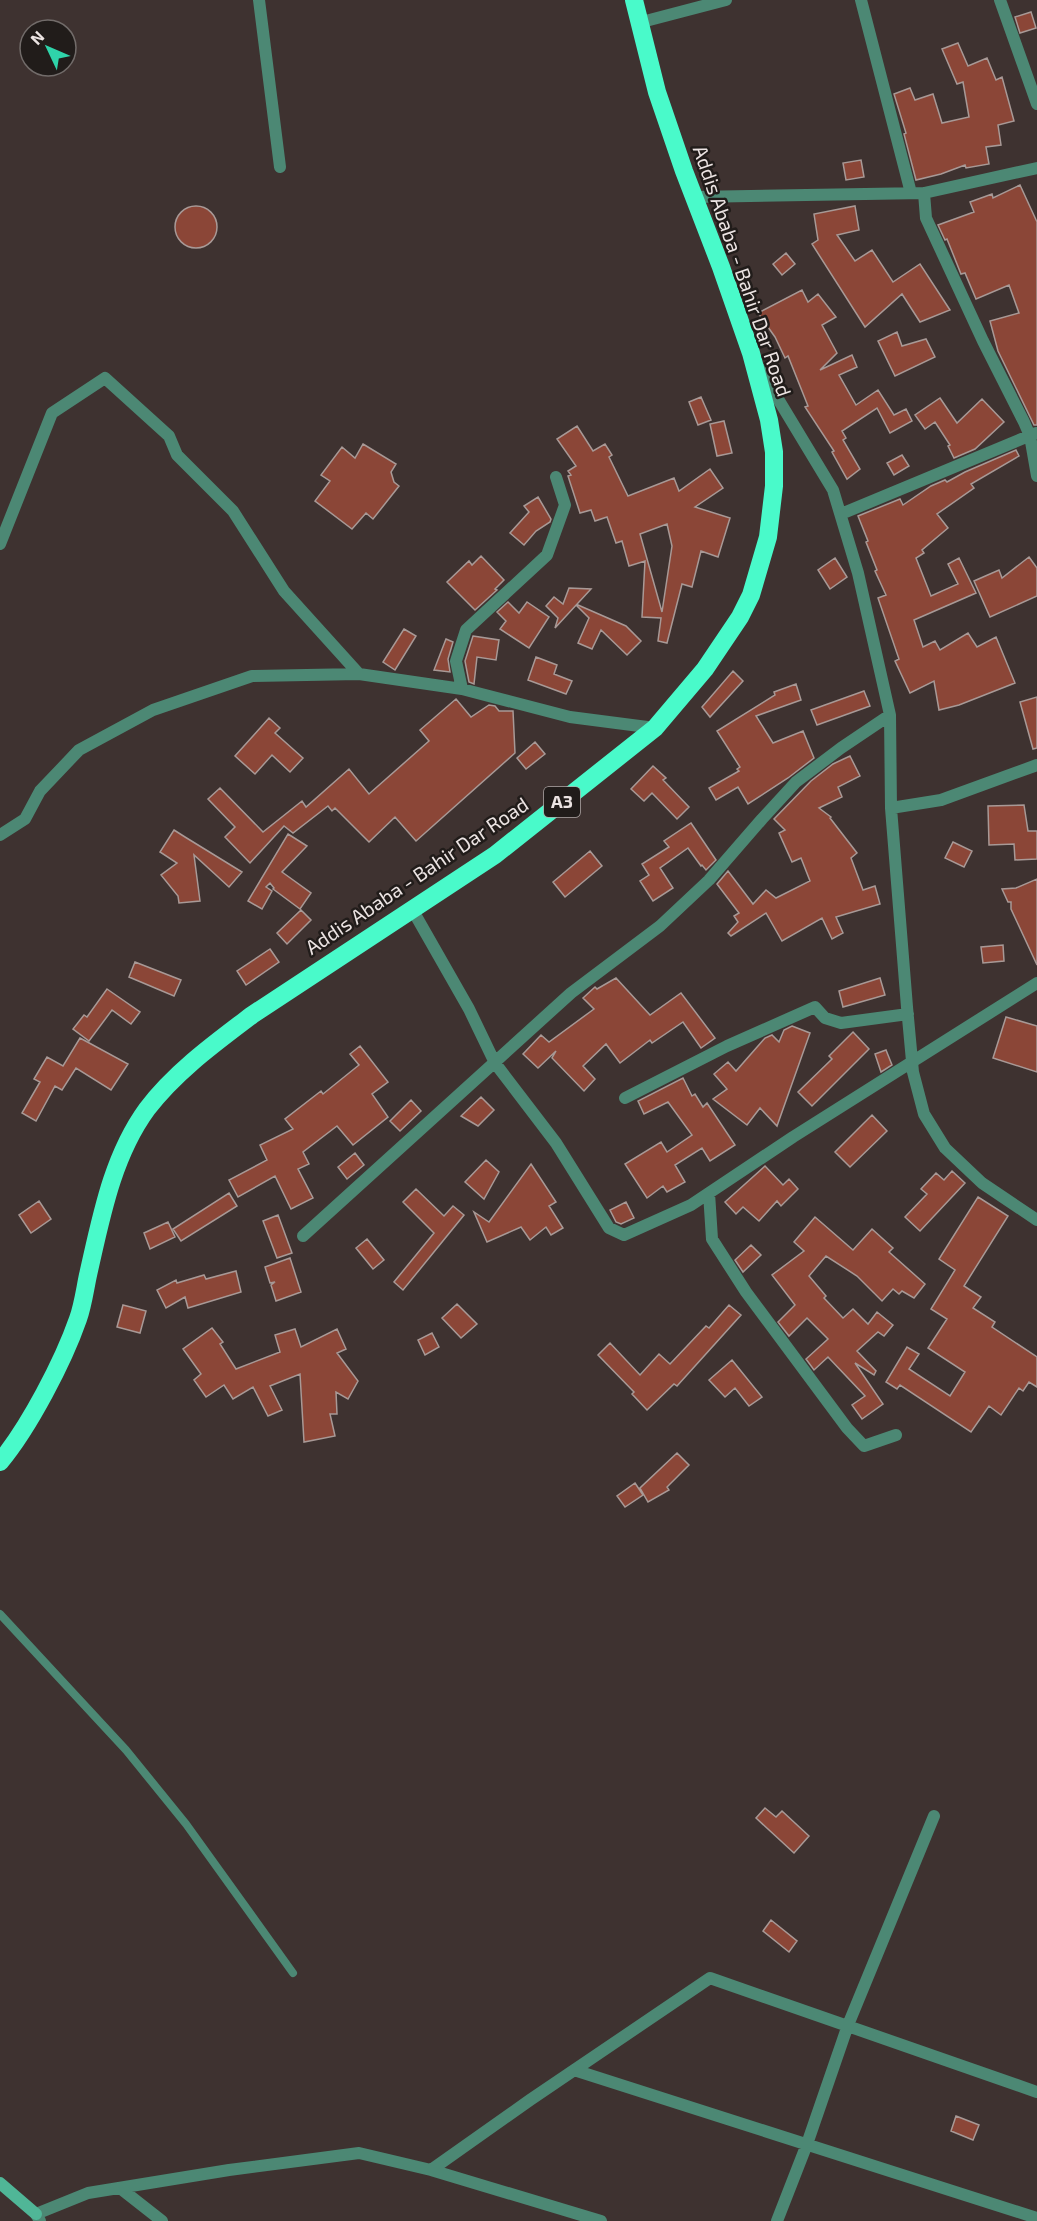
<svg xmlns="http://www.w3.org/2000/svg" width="1037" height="2221" viewBox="0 0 1037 2221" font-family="'Exo 2',sans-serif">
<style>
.building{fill:#8b4637;stroke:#a89996;stroke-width:1.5;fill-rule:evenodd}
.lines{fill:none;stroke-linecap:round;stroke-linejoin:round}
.lane{stroke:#4c8874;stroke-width:8}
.street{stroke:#4c8874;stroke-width:12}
.secondary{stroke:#50b697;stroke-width:12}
.highway{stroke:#49faca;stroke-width:18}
.labels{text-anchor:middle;stroke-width:5;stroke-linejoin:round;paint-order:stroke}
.shield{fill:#211c1a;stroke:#afa8a7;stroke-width:1.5}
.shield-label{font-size:18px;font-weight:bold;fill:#ece4e3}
.street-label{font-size:20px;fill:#ece4e3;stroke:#211c1a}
</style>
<rect width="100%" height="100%" fill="#3e3230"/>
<path class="building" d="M1031,12l5,16 -16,5 -5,-16z
M958,43l10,23 19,-8 9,22 6,-3 12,44 -16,4 3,20 -15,2 3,17 -23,4 -1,-3 -24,9 -25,6 -12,-46 2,-1 -12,-39 16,-6 5,12 18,-6 9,29 27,-6 -6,-35 -6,2 -15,-35z
M861,160l3,17 -18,3 -3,-17z
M1020,185l17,37v203h-3l-36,-74 -8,-30 29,-8 -10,-28 -33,14 -11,-26 -4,1 -14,-35 -2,1 -7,-15 36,-13 -4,-10 22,-8 1,4z
M175 227a21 21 0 1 1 42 0a21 21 0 1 1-42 0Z
M855,206l4,24 -22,5 18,26 17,-11 21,32 27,-18 30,46 -30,12 -18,-28 -37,33 -53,-83 6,-4 -4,-26z
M786,253l9,11 -13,11 -9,-11z
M802,290l6,12 10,-8 18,23 -14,8 15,28 -17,17 32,-15 5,12 -18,8 17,30 22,-15 16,25 12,-6 6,12 -22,12 -13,-25 -35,23 4,7 -3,2 17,29 -13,10 -15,-27 2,-1 -29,-44 3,-1 -20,-50 -3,2 -10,-21 -17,-24z
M897,332l5,14 24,-7 9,18 -40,19 -17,-35z
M701,397l10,23 -13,5 -9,-23z
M940,398l17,25 25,-24 22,23 -29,27 -21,9 -6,-12 2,-1 -15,-23 -10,7 -10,-14z
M724,421l8,32 -15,3 -7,-32z
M577,426l16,25 12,-7 7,11 -3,2 19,39 46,-18 5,13 31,-22 13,19 -28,19 35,11 -12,39 -17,-6 -9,36 -10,-3 -15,59 -9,-2 3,-23 -19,-1 3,-56 -16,5 -7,-25 -6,2 -9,-26 -12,4 -4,-11 -11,3 -12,-37 3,-1 -3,-4 8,-5 -19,-27zM667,524l5,22 -10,66 -22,-78z
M363,444l33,20 -5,8 3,10 5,4 -26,33 -7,-6 -14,16 -37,-28 15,-20 -9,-6 21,-28 13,11z
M1016,450l3,6 -48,28 3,4 -37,26 11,14 -26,22 2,3 -8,5 15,38 27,-12 -10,-20 11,-6 17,35 -62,27 9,27 12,-6 5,9 28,-17 9,14 19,-10 19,46 -56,22 -20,5 -5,-29 -24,12 -15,-32 4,-2 -21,-61 8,-3 -11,-24 2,-1 -11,-28 2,-1 -10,-25 42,-17 3,6 28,-19 14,-6 2,2 18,-10z
M902,455l7,11 -15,9 -7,-12z
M538,497l13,22 -1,3 -14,9 -12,14 -14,-12 19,-21 -5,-6z
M481,556l23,24 -9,9 2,1 -22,20 -28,-28 22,-21 3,4z
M1029,557l8,11v28l-47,21 -16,-36 25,-11 3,8z
M835,558l12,19 -17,12 -12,-19z
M569,588l22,1 -36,39 3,-10 -12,-12 8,-9 9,7z
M508,602l11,11 8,-11 22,15 -20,31 -29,-19 6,-8 -9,-9z
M578,605l48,21 15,15 -14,14 -26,-25 -9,19 -14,-6 11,-25 -12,-12z
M404,629l12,7 -21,34 -12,-8z
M473,636l26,4 -3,20 -19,-3 -3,27 -5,-2 -4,-21z
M446,639l7,3 -5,17 2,13 -16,-2z
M536,657l21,8 -3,9 18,7 -6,13 -38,-14z
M733,671l10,10 -33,36 -8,-10z
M796,684l5,16 -45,16 17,27 30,-12 11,27 -26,20 -40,26 -10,-17 -22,13 -7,-12 30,-17 -2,-2 3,-2 -23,-36 58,-36 -1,-3z
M864,691l6,15 -53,19 -6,-15z
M1037,697v51l-4,1 -13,-47z
M456,699l15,18 18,-12 6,1 4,5h14l2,42 -99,88 -21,-24 -26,25 -34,-34 -3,3 -4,-5 -35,27 -9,-7 -34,37 -25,-26 10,-10 -27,-28 12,-11 43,44 39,-31 4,6 43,-38 20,25 60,-53 -9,-11z
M269,718l11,10 -5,5 28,25 -13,14 -18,-17 -17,19 -20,-18z
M535,742l10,12 -19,15 -9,-11z
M850,756l10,20 -22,11 4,10 -23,11 12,9 -1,1 27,35 -6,5 12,32 12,-4 5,18 -44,13 7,16 -11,6 -10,-21 -40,23 -16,-28 -35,23 -3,-3 10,-11 -4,-6 5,-3 -22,-29 11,-13 25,33 13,-14 10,8 34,-17 -9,-23 -9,4 -13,-29 6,-3 -11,-11 37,-38 22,-17z
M653,766l13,12 -3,2 26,27 -12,12 -25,-26 -8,8 -13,-12z
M1024,805l4,26h9v28l-22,1 -1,-16 -25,1 -1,-39z
M691,823l25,37 -10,10 -4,-5 -1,1 -13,-18 -28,20 13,20 -20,13 -13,-20 9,-6 -7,-11 27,-17 -5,-6z
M174,830l11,7 57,35 -13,15 -35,-32 6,46 -21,2 -1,-7 -17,-21 16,-12 -17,-11z
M288,834l19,12 -25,26 29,21 -11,16 -27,-20 1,-1 -4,-5 -4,4 6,4 -10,18 -14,-8z
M953,842l19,9 -8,16 -19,-9z
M590,851l12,15 -37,31 -12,-15z
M1037,879v86l-26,-56v-7h-3l-6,-13 14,-1z
M301,910l10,10 -24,24 -10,-11z
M1003,945l1,16 -21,2 -2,-16z
M270,949l9,13 -33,23 -9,-14z
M135,962l46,18 -7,16 -45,-19z
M616,978l34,37 31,-22 34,45 -14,10 -18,-26 -31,21 -2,-3 -30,23 -14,-19 -23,22 12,13 -11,12 -32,-33 4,-7 -18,17 -15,-14 18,-19 8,7 45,-33 -11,-11 12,-11 2,2z
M880,978l5,17 -42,12 -4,-16z
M107,989l33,23 -9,12 -19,-14 -23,31 -16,-12 11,-14 3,2z
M1006,1017l31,9v46l-44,-14z
M792,1026l18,7 -33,93 -17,-18 -13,17 -34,-26 14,-10 -13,-15 14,-12 8,9 29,-33 7,-3 7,7 5,-12z
M853,1032l16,17 -57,57 -14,-14 34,-33 -3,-3z
M80,1038l48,26 -17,26 -35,-22 -14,22 -7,-4 -19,35 -14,-8 18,-31 -6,-3 13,-22 16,9z
M360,1046l28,36 -16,12 16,23 -35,28 -16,-19 -34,26 6,12 -11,5 15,29 -22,11 -16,-33 -37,21 -9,-17 38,-20 -7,-15 33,-16 -8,-10 36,-28 2,3 36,-29 -9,-11z
M886,1050l6,15 -11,7 -6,-18z
M683,1078l9,18 3,-2 8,13 4,-4 28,42 -25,16 -8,-13 -27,17 10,17 -18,10 -4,-6 -16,12 -22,-34 36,-22 6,10 25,-17 -24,-33 -24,12 -6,-13z
M481,1097l13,13 -16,16 -17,-10z
M411,1100l10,11 -21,20 -10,-10z
M872,1115l15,16 -37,36 -15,-15z
M355,1153l9,12 -17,14 -9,-12z
M486,1160l13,12 -15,27 -19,-17z
M531,1164l25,38 -7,4 14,22 -12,7 -5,-8 -16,13 -9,-13 -34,15 -13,-30 15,10z
M765,1166l18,19 6,-6 9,10 -17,17 -4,-5 -18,20 -16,-14 -7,7 -11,-12z
M952,1171l13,12 -45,48 -15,-14 22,-23 -6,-5 15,-16 8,7z
M416,1189l28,27 9,-10 11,9 -61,75 -9,-8 40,-49 -31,-31z
M229,1193l8,13 -56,35 -8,-12z
M978,1197l30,19 -44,70 17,11 -8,11 22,14 -3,5 45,30v30l-8,-5 -6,9 -4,-3 -18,27 -12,-9 -18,26 -71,-47 -3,4 -11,-7 21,-35 12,7 -10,15 41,27 15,-24 -37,-24 19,-29 -16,-10 24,-39 -16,-11z
M39,1201l12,18 -20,14 -12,-18z
M626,1202l8,16 -13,6 -5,-2 -6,-12z
M278,1215l14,38 -15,5 -14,-37z
M815,1217l38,33 19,-21 21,19 -4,4 36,32 -11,14 -12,-7 -3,3 -6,-5 -11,12 -25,-25 -31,-20 -17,20 17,20 -2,2 19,20 10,-9 15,15 9,-12 16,13 -9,11 -6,-4 -21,19 19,20 -2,4 -19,-12 28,41 -21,15 -10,-14 13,-9 -37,-39 -14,13 -8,-11 22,-20 -21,-21 -18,18 -11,-14 17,-17 -23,-30 32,-24 -10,-9z
M168,1222l7,15 -25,12 -6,-16z
M367,1239l17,21 -11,9 -17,-21z
M751,1245l10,10 -18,17 -8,-12z
M290,1258l11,34 -25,9 -5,-16 4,-3 -5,1 -5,-16z
M236,1271l5,21 -53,16 -3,-11 -19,11 -9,-18 19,-10 1,3 27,-8 2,4z
M457,1304l20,20 -16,14 -19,-20z
M123,1305l23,6 -6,22 -23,-6z
M729,1305l12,10 -64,71 -3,-2 -27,26 -15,-16 2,-2 -36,-37 12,-12 30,32 19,-21 11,10 36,-38 3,2z
M212,1328l11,14 -3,2 16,25 44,-17 -5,-17 20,-6 6,18 36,-18 9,20 -9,4 21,28 -10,18 -12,-7 1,22h-7l5,22 -31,6 -4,-68 -30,12 12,24 -14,6 -15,-29 -20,12 -9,-14 -18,12 -12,-17 7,-6 -18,-25z
M432,1333l7,14 -14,8 -7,-15z
M732,1360l30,37 -13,9 -14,-18 -10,9 -16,-17z
M677,1453l12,12 -22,22 2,3 -21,12 -8,-14z
M635,1483l8,12 -18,12 -8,-11z
M765,1808l11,9 6,-6 27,25 -15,17 -38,-35z
M771,1920l26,21 -8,11 -26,-21z
M956,2116l23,9 -6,15 -22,-9z"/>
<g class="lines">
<path class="lane" d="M0,1614l126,136 60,74 107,149"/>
<path class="street" d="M259,0l21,167
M861,0l50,193
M1000,0l37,104
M638,23l88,-23
M924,193l2,25 57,123 41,81 6,14 7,40
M694,197l230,-4 113,-25
M760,369l73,121 25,83 32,142 1,93 16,199 6,65 11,42 21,34 37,35 55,37
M841,514l195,-81
M0,544l52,-131 53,-35 64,58 8,19 56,56 51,80 75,83 103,15 108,28 85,11
M462,689l-6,-28 10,-31 81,-75 18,-50 -9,-28
M891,808l50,-8 96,-35
M0,835l25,-16 15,-28 39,-41 74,-40 99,-34 107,-2
M412,909l57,100 26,54 61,80 53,85 15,7 67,-30 102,-68 244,-154
M625,1098l102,-52 88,-39 10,11 16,5 67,-9
M709,1193l3,46 34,53 101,136 17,18 32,-11
M303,1236l268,-243 89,-67 49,-46 53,-61 34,-37 45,-34 49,-33
M574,2070l463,148
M431,2170l170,51
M120,2188l42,33
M40,2221l-4,-7 52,-21 141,-23 130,-17 72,17 99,-70 180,-122 327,114
M777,2221l30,-77 41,-119 86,-209"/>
<path class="secondary" d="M0,2183l36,31"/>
<path class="highway" d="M0,1462c29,-35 63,-100 78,-143 5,-14 7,-30 10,-44 13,-57 24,-118 59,-166 28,-37 68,-66 105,-94l243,-160 160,-127 50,-59 35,-52 11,-22 17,-58 6,-51v-34l-5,-32 -18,-67 -30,-86 -37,-96 -27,-79 -23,-92"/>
</g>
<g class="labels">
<rect class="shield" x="544" y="787" width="36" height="30" rx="4.5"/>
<g class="shield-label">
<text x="562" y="808">A3</text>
</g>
<g class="street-label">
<text transform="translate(742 271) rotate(71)" y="7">Addis Ababa - Bahir Dar Road</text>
<text transform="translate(417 876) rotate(-34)" y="7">Addis Ababa - Bahir Dar Road</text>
</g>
</g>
<g transform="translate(48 48) rotate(314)"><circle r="28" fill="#211c1a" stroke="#726c6a" stroke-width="1.5"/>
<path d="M0-4.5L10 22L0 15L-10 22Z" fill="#2fd4aa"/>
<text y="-9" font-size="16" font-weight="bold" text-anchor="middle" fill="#ece4e3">N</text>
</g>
</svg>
